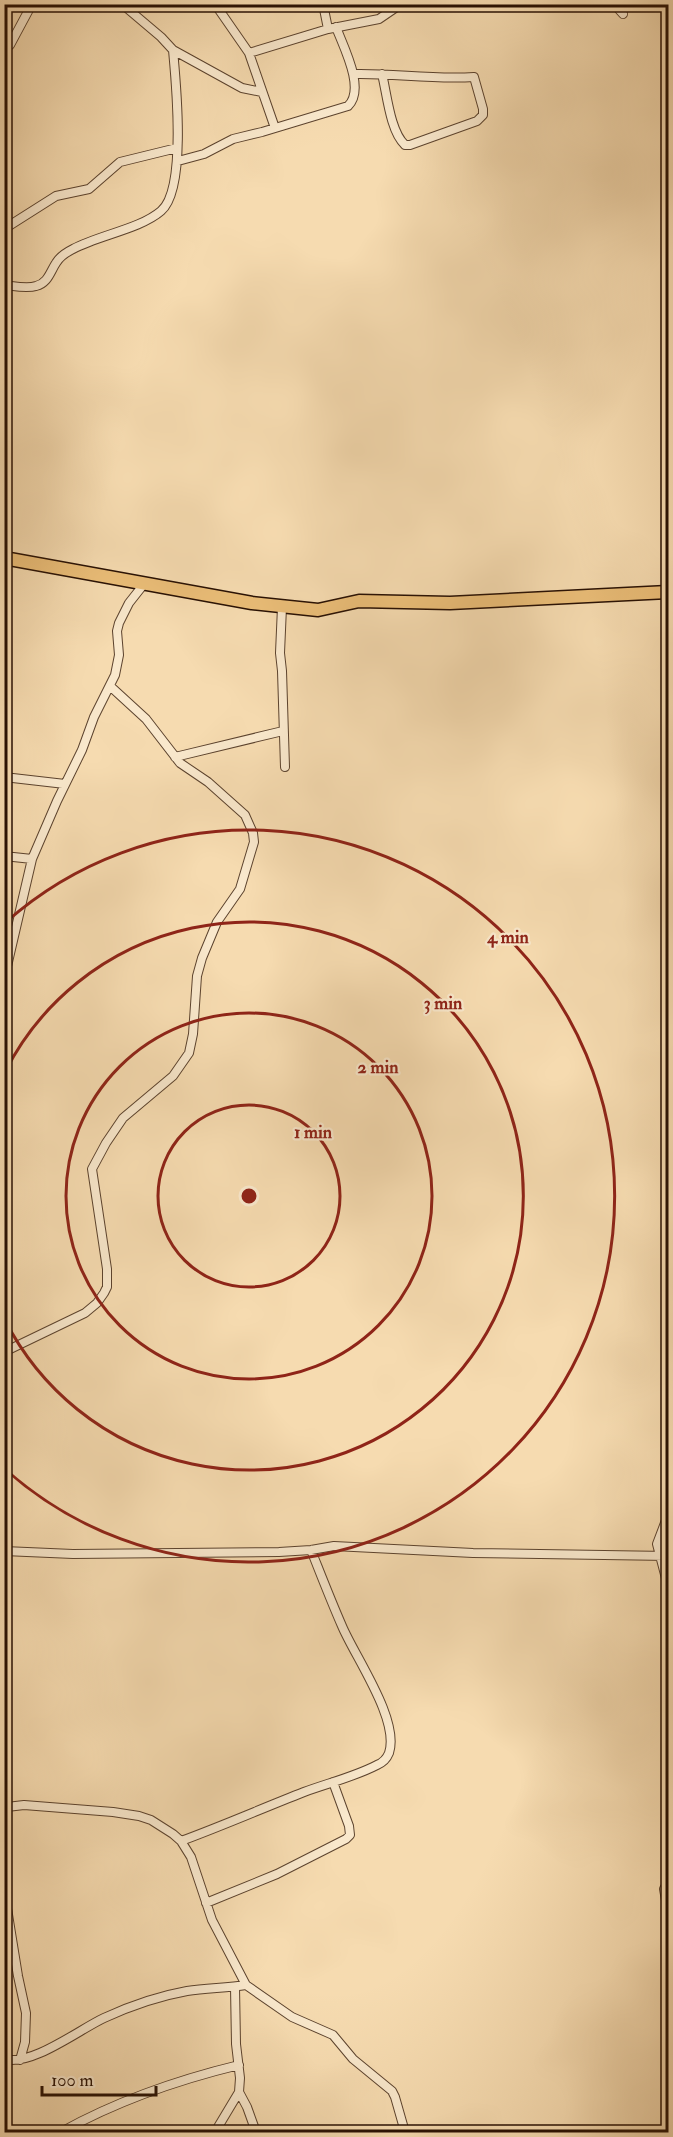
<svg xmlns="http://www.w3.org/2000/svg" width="673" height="2137" viewBox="0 0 673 2137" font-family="'IM FELL Double Pica',serif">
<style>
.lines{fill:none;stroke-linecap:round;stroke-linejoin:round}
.street-casing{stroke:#5c432e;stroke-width:10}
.primary-casing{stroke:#281003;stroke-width:15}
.street{stroke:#f9e8cc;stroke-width:8}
.primary{stroke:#ebbe78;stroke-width:12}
.ring{fill:none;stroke:#8f2418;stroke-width:3}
.centre{fill:#8f2418;stroke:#f9e8cc;stroke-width:3}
.ring-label{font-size:18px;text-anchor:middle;font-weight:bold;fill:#8f2418;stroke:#f9e8cc;stroke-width:4.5;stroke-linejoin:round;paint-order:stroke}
</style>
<rect width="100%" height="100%" fill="#f6dbb0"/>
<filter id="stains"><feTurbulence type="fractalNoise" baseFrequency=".00333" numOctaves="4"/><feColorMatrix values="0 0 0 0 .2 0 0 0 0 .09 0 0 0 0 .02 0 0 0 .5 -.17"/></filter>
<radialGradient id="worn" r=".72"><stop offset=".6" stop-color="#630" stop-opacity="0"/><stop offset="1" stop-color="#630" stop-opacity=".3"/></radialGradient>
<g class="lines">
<g class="street-casing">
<path id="street" d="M122,4l39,33 12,13 69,38 20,4
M215,4l34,49 26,75
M323,4l5,25
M614,4l9,10
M4,49l6,-4 22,-41
M249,53l79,-24 51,-10 22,-15
M354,74c40,-1 79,6 120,3l9,32v6l-6,6 -67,24h-5c-15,-14 -18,-51 -23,-71
M178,161l26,-7 29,-15 29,-7 86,-26c18,-17 -5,-60 -12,-79
M4,229l52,-33 33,-7 31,-27 57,-14
M4,285c10,1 23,4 32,1 12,-3 14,-14 20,-23 4,-7 11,-11 17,-14 26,-14 67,-20 88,-38 26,-22 15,-128 12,-161
M282,607l-2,46 2,18 3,96
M175,757l108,-26
M4,777l61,7
M4,856l28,3
M4,979l28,-120 25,-58 25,-51 12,-33 21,-42 4,-20 -2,-24 2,-8 10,-20 15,-19
M4,1352l81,-39 12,-10 7,-10 3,-6v-18l-15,-100 14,-26 17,-25 50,-42 16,-23 4,-19 4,-58 5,-18 15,-36 23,-33 14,-47 -1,-9 -8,-18 -37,-33 -28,-19 -34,-44 -36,-33
M668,1515l-11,29 11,42
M4,1551l69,3 206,-2 32,-2 23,-4 139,7 195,3
M4,1805l3,2 17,-2 89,7 26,4 12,4 22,14 8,7 10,16 21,63 34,65 46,32 41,18 20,24 39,32 3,6 10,35
M181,1841c41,-15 82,-33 123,-49 24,-9 50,-15 73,-27 5,-2 10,-7 12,-12 11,-33 -34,-96 -47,-127 -11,-25 -21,-51 -31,-76
M668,1882l-4,7 4,23
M4,1890l14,86 8,37 -1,29 -5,18
M206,1903l71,-29 69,-35 4,-4 -1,-9 -16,-44
M4,2059c27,8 76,-30 100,-41 26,-12 55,-22 83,-27 20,-3 40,-3 59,-6
M239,2092l8,15 9,25
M61,2132c56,-31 116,-52 178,-67
M215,2132l24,-40 1,-14 -4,-34 -1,-57"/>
</g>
<g class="primary-casing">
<path id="primary" d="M4,558l248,45 66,7 41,-9 91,2 218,-11"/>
</g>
<use href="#street" class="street"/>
<use href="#primary" class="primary"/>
</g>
<g class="ring">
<circle cx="249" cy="1196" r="91"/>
<circle cx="249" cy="1196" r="183"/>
<path d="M5 1072A274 274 0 1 1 5 1320"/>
<path d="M6 922A366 366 0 1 1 6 1470"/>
</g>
<circle cx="249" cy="1196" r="9" class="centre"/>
<g class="ring-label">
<text x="508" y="943">4 min</text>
<text x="443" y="1009">3 min</text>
<text x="378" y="1073">2 min</text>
<text x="313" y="1138">1 min</text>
</g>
<rect width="673" height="2137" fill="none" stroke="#f6dbb0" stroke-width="24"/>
<rect x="6" y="6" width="661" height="2125" fill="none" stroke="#281003" stroke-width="3"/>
<rect x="12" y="12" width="649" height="2113" fill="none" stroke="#281003" stroke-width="1.5"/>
<path d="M42 2086v9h114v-9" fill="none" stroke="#281003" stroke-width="3"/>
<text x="51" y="2086" font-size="18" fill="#281003" stroke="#f9e8cc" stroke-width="4.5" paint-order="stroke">100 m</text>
<rect width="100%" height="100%" filter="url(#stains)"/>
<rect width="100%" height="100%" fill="url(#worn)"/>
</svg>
